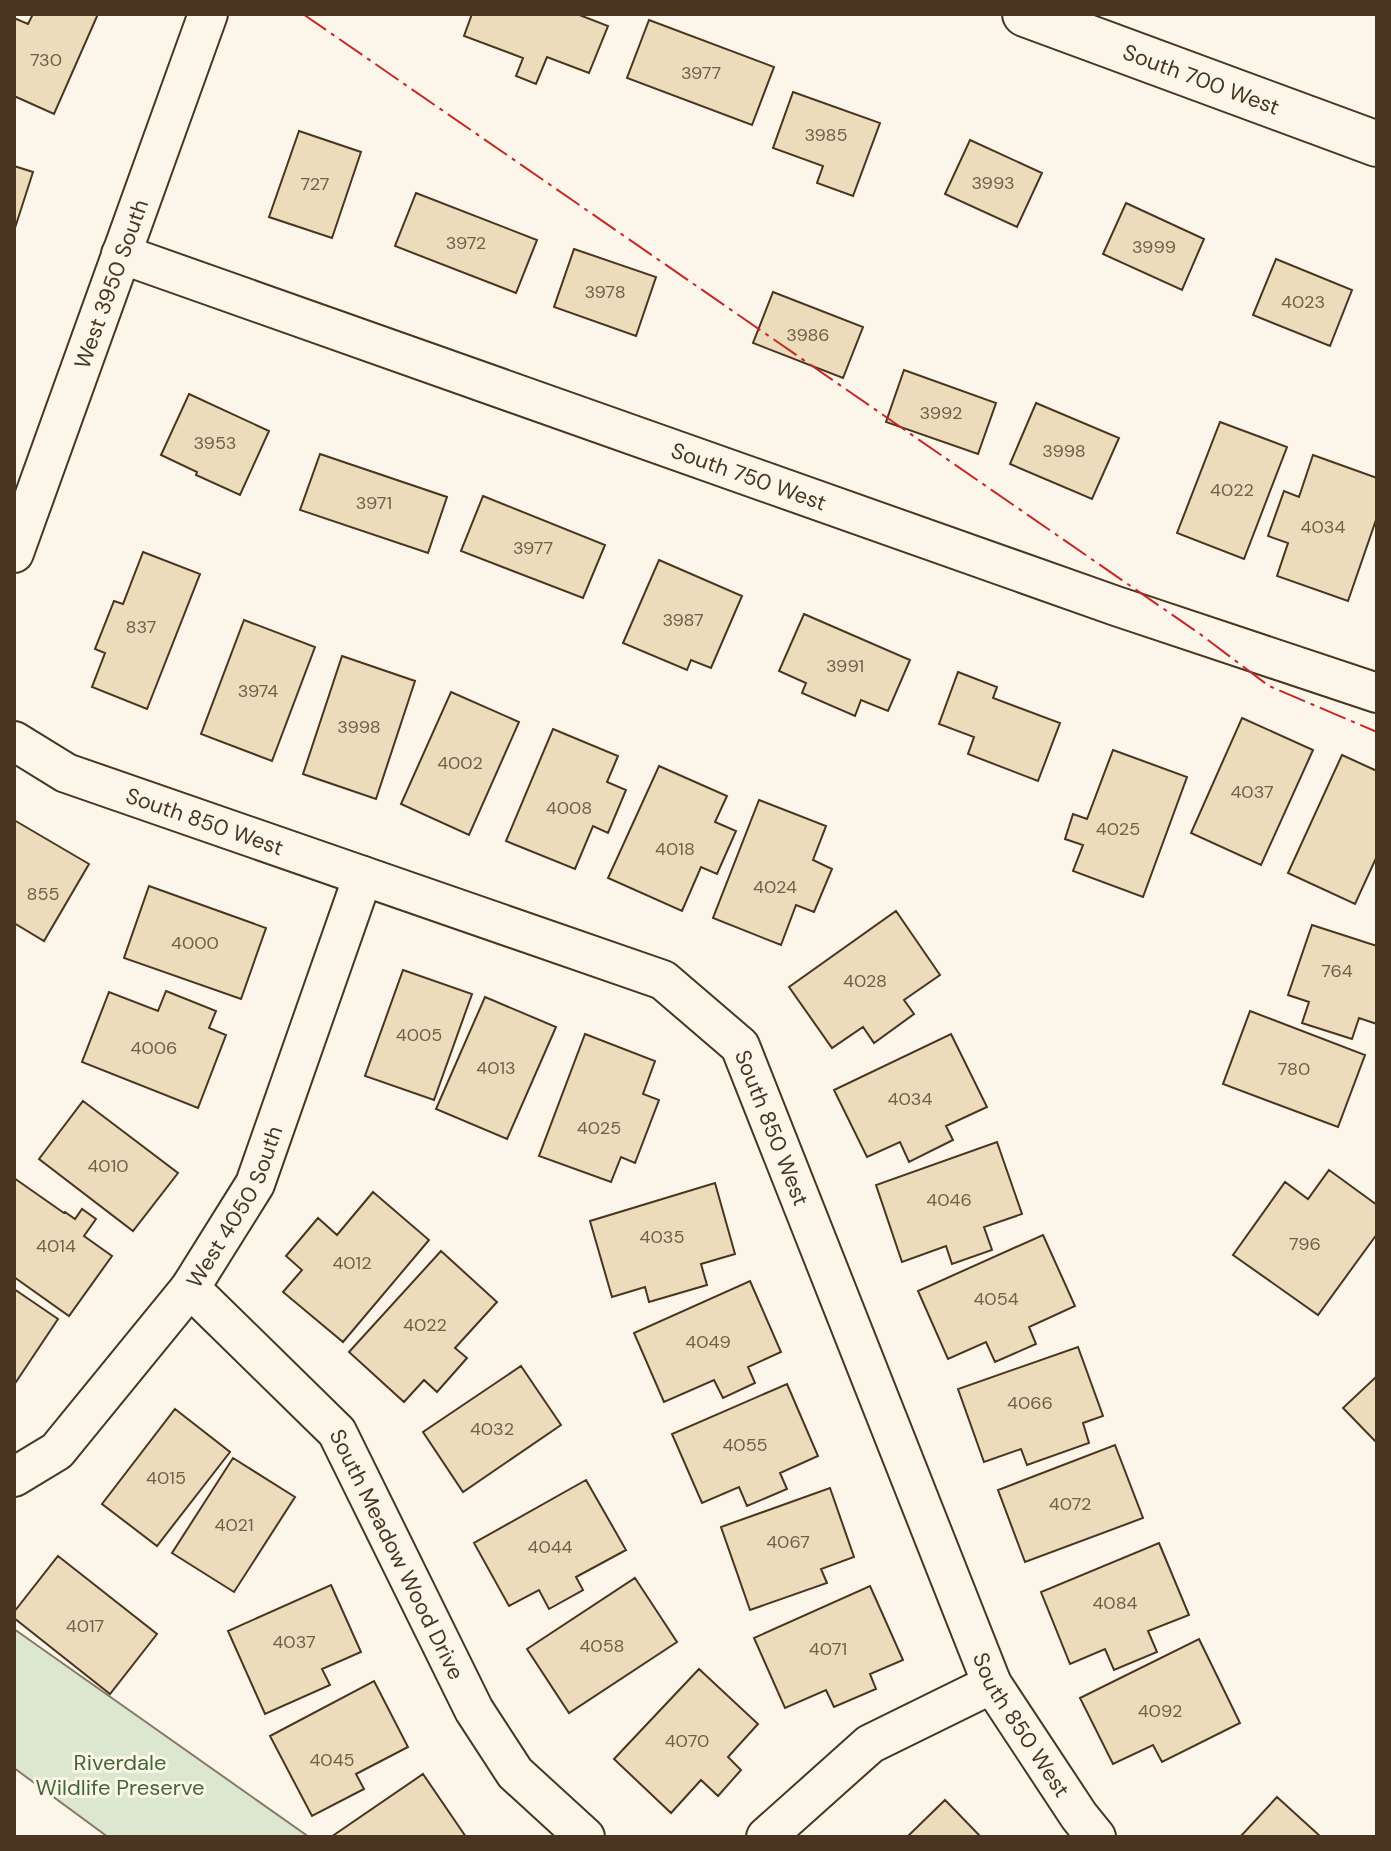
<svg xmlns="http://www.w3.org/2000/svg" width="1391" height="1851" viewBox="0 0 1391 1851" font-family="'DM Sans',sans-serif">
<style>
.green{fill:#dce7d0;stroke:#887966;stroke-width:2}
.building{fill:#ecdcbc;stroke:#4a3520;stroke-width:2}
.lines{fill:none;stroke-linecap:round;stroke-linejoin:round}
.street-casing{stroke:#4a3520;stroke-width:42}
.secondary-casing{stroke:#4a3520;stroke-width:48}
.street{stroke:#fbf6e9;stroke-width:38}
.secondary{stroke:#fbf6e9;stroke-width:44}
.power{stroke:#c62828;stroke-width:2;stroke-dasharray:28 6 4 6;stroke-linecap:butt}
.labels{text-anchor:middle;stroke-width:6;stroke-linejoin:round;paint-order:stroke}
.number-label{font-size:18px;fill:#725f47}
.street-label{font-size:22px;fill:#4a3520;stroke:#fbf6e9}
.park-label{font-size:22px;fill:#436837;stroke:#fbf6e9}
</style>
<rect width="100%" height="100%" fill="#fbf6e9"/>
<path class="green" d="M14,1629l295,208h-201l-94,-69z"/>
<path class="building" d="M33,14h65l-44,100 -40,-18v-78l14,6z
M472,14h105l31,12 -19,47 -42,-16 -11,27 -20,-8 7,-18 -59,-22z
M649,20l125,47 -22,58 -125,-47z
M793,92l87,31 -27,73 -36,-13 6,-17 -50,-18z
M299,131l62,21 -29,86 -63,-21z
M970,140l72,33 -25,54 -72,-33z
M14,166l19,6 -19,59z
M416,193l121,47 -21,53 -121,-47z
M1126,203l78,36 -22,51 -79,-36z
M574,249l82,28 -20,59 -82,-29z
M1276,259l76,31 -22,56 -77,-31z
M773,292l90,35 -20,51 -90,-35z
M904,370l92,33 -18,51 -92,-32z
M189,394l80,37 -29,64 -44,-20 1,-3 -36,-17z
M1036,403l83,35 -27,61 -82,-35z
M1220,422l67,25 -43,112 -67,-26z
M320,454l127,43 -19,56 -128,-43z
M1313,455l64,23v39l-29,84 -71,-25 11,-33 -20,-7 16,-45 15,6z
M483,496l122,49 -22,53 -122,-47z
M143,552l57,22 -53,135 -55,-22 13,-34 -10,-4 19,-48 9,3z
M659,560l83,36 -31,72 -20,-8 -4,10 -64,-27z
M804,614l106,46 -22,51 -27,-11 -6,16 -53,-23 4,-10 -27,-12z
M244,620l71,27 -43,114 -71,-27z
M342,656l73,25 -39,118 -73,-25z
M958,672l39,15 -4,11 67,25 -22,58 -70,-27 6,-17 -35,-13z
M451,692l68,30 -50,113 -68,-31z
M1242,718l71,32 -52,115 -70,-32z
M553,729l65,27 -11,26 19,8 -18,43 -15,-7 -18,43 -69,-28z
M1113,750l74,27 -44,120 -70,-26 10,-26 -18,-6 8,-25 14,5z
M1342,755l35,16v85l-22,48 -67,-31z
M659,766l68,30 -12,26 21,9 -19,43 -16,-7 -19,44 -74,-33z
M759,800l67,26 -13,34 19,9 -18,43 -18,-7 -15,40 -68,-27z
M14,820l75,44 -45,77 -30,-18z
M149,886l117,42 -25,71 -117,-41z
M896,911l44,64 -36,25 10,14 -40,29 -11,-16 -31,21 -43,-61z
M1312,925l65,21v78l-18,-6 -7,21 -50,-16 7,-21 -21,-7z
M403,970l69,24 -38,106 -69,-24z
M166,991l50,20 -7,17 17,7 -28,73 -116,-46 27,-70 49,19z
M485,997l71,30 -49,112 -71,-30z
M1250,1011l115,44 -27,72 -115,-43z
M585,1034l70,27 -12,33 16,6 -24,63 -14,-6 -10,25 -72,-26z
M951,1034l36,73 -41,19 7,14 -44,22 -9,-20 -33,15 -33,-67z
M83,1101l95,72 -45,58 -94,-72z
M997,1142l25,72 -38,13 8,23 -40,14 -6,-18 -44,16 -26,-77z
M1329,1170l48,35v29l-59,81 -85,-60 52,-73 23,17z
M14,1178l50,35 1,-1 10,7 7,-10 14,10 -12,17 28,20 -43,60 -55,-39z
M715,1183l20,71 -34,10 6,21 -58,17 -4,-15 -33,10 -22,-76z
M373,1192l56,48 -86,102 -60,-50 19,-22 -16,-14 32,-38 19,17z
M1043,1235l32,71 -46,21 7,17 -41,18 -9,-20 -38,17 -30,-68z
M441,1251l56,51 -42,46 12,10 -30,34 -13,-12 -20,22 -55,-50z
M750,1281l31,71 -33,15 7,16 -32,15 -9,-18 -50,22 -30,-69z
M14,1289l44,30 -44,66z
M1078,1347l25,69 -20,7 6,20 -62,22 -6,-16 -37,13 -26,-73z
M521,1366l40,59 -98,67 -40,-60z
M1377,1376v67l-34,-35z
M787,1384l31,72 -38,17 7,16 -40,17 -8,-19 -37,16 -30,-69z
M175,1409l55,43 -73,94 -55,-42z
M1115,1445l28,73 -118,44 -27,-72z
M233,1458l62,39 -61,95 -62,-39z
M586,1480l40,70 -50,27 7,13 -34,19 -10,-19 -30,16 -35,-63z
M830,1488l24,69 -33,12 6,14 -77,27 -29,-83z
M1159,1543l30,72 -41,16 9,21 -43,18 -9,-21 -35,15 -29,-72z
M58,1556l99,78 -47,60 -96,-76v-6z
M635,1578l42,64 -108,71 -42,-64z
M331,1585l30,67 -39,17 8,16 -65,29 -37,-83z
M870,1586l33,74 -33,14 6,15 -42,18 -8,-17 -41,18 -31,-70z
M1199,1639l41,84 -78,39 -9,-17 -40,19 -33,-66z
M699,1669l59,55 -30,33 13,13 -23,26 -17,-16 -30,33 -57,-54z
M374,1681l34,66 -52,27 8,15 -52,27 -42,-80z
M423,1774l43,63h-135z
M1277,1797l44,40h-81z
M945,1800l36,37h-74z"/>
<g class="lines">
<g class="street-casing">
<g id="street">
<path id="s1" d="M121,254l995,352 261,87"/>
<path id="s2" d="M14,553l194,-539"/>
<path id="s3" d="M14,741l52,32 597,207 77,66 252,638 87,132 17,21"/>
<path id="s4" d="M190,1288l147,144 137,278 41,63 70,64"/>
<path id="s5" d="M14,1477l43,-26 133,-163 65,-104 108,-308"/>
<path d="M766,1837l104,-93 122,-60"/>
</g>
</g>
<g class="secondary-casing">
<g id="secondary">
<path id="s6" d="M1025,14l352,130"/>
</g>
</g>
<use href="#street" class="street"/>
<use href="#secondary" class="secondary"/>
<path class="power" d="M303,14l897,620 69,52 108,46"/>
</g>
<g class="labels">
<g class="number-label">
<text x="46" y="66">730</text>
<text x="701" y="79">3977</text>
<text x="826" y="141">3985</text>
<text x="993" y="189">3993</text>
<text x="315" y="190">727</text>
<text x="466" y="249">3972</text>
<text x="1154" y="253">3999</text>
<text x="605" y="298">3978</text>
<text x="1303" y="308">4023</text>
<text x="808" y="341">3986</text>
<text x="941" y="419">3992</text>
<text x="215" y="449">3953</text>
<text x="1064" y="457">3998</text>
<text x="1232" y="496">4022</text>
<text x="374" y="509">3971</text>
<text x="1323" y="533">4034</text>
<text x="533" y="554">3977</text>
<text x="683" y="626">3987</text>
<text x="141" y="633">837</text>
<text x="845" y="672">3991</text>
<text x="258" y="697">3974</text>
<text x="359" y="733">3998</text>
<text x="460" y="769">4002</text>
<text x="1252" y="798">4037</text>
<text x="569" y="814">4008</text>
<text x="1118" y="835">4025</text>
<text x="675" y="855">4018</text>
<text x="775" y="893">4024</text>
<text x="43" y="900">855</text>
<text x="195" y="949">4000</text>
<text x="1337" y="977">764</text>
<text x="865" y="987">4028</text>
<text x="419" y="1041">4005</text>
<text x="154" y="1054">4006</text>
<text x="496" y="1074">4013</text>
<text x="1294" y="1075">780</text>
<text x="910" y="1105">4034</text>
<text x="599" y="1134">4025</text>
<text x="108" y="1172">4010</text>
<text x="949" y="1206">4046</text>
<text x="662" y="1243">4035</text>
<text x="1305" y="1250">796</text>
<text x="56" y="1252">4014</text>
<text x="352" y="1269">4012</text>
<text x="996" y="1305">4054</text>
<text x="425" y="1331">4022</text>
<text x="708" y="1348">4049</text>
<text x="1030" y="1409">4066</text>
<text x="492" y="1435">4032</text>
<text x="745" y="1451">4055</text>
<text x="166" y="1484">4015</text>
<text x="1070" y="1510">4072</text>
<text x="234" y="1531">4021</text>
<text x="788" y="1548">4067</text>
<text x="550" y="1553">4044</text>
<text x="1115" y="1609">4084</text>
<text x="85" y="1632">4017</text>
<text x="294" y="1648">4037</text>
<text x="602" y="1652">4058</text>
<text x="828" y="1655">4071</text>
<text x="1160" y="1717">4092</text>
<text x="687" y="1747">4070</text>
<text x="332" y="1766">4045</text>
</g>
<g class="street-label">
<text dy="8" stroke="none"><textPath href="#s6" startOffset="188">South 700 West</textPath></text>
<text dy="8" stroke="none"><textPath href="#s2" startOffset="286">West 3950 South</textPath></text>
<text dy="8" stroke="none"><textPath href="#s1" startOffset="666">South 750 West</textPath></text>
<text dy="8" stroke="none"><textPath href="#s3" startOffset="208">South 850 West</textPath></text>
<text dy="8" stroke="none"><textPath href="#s3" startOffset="882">South 850 West</textPath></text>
<text dy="8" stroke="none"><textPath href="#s5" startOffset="354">West 4050 South</textPath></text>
<text dy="8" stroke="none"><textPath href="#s4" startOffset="342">South Meadow Wood Drive</textPath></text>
<text dy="8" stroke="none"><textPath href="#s3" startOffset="1530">South 850 West</textPath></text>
</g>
<g class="park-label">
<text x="120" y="1770">Riverdale<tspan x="120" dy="25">Wildlife Preserve</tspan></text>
</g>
</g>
<rect width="1391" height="1851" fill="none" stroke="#4a3520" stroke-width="32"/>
</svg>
